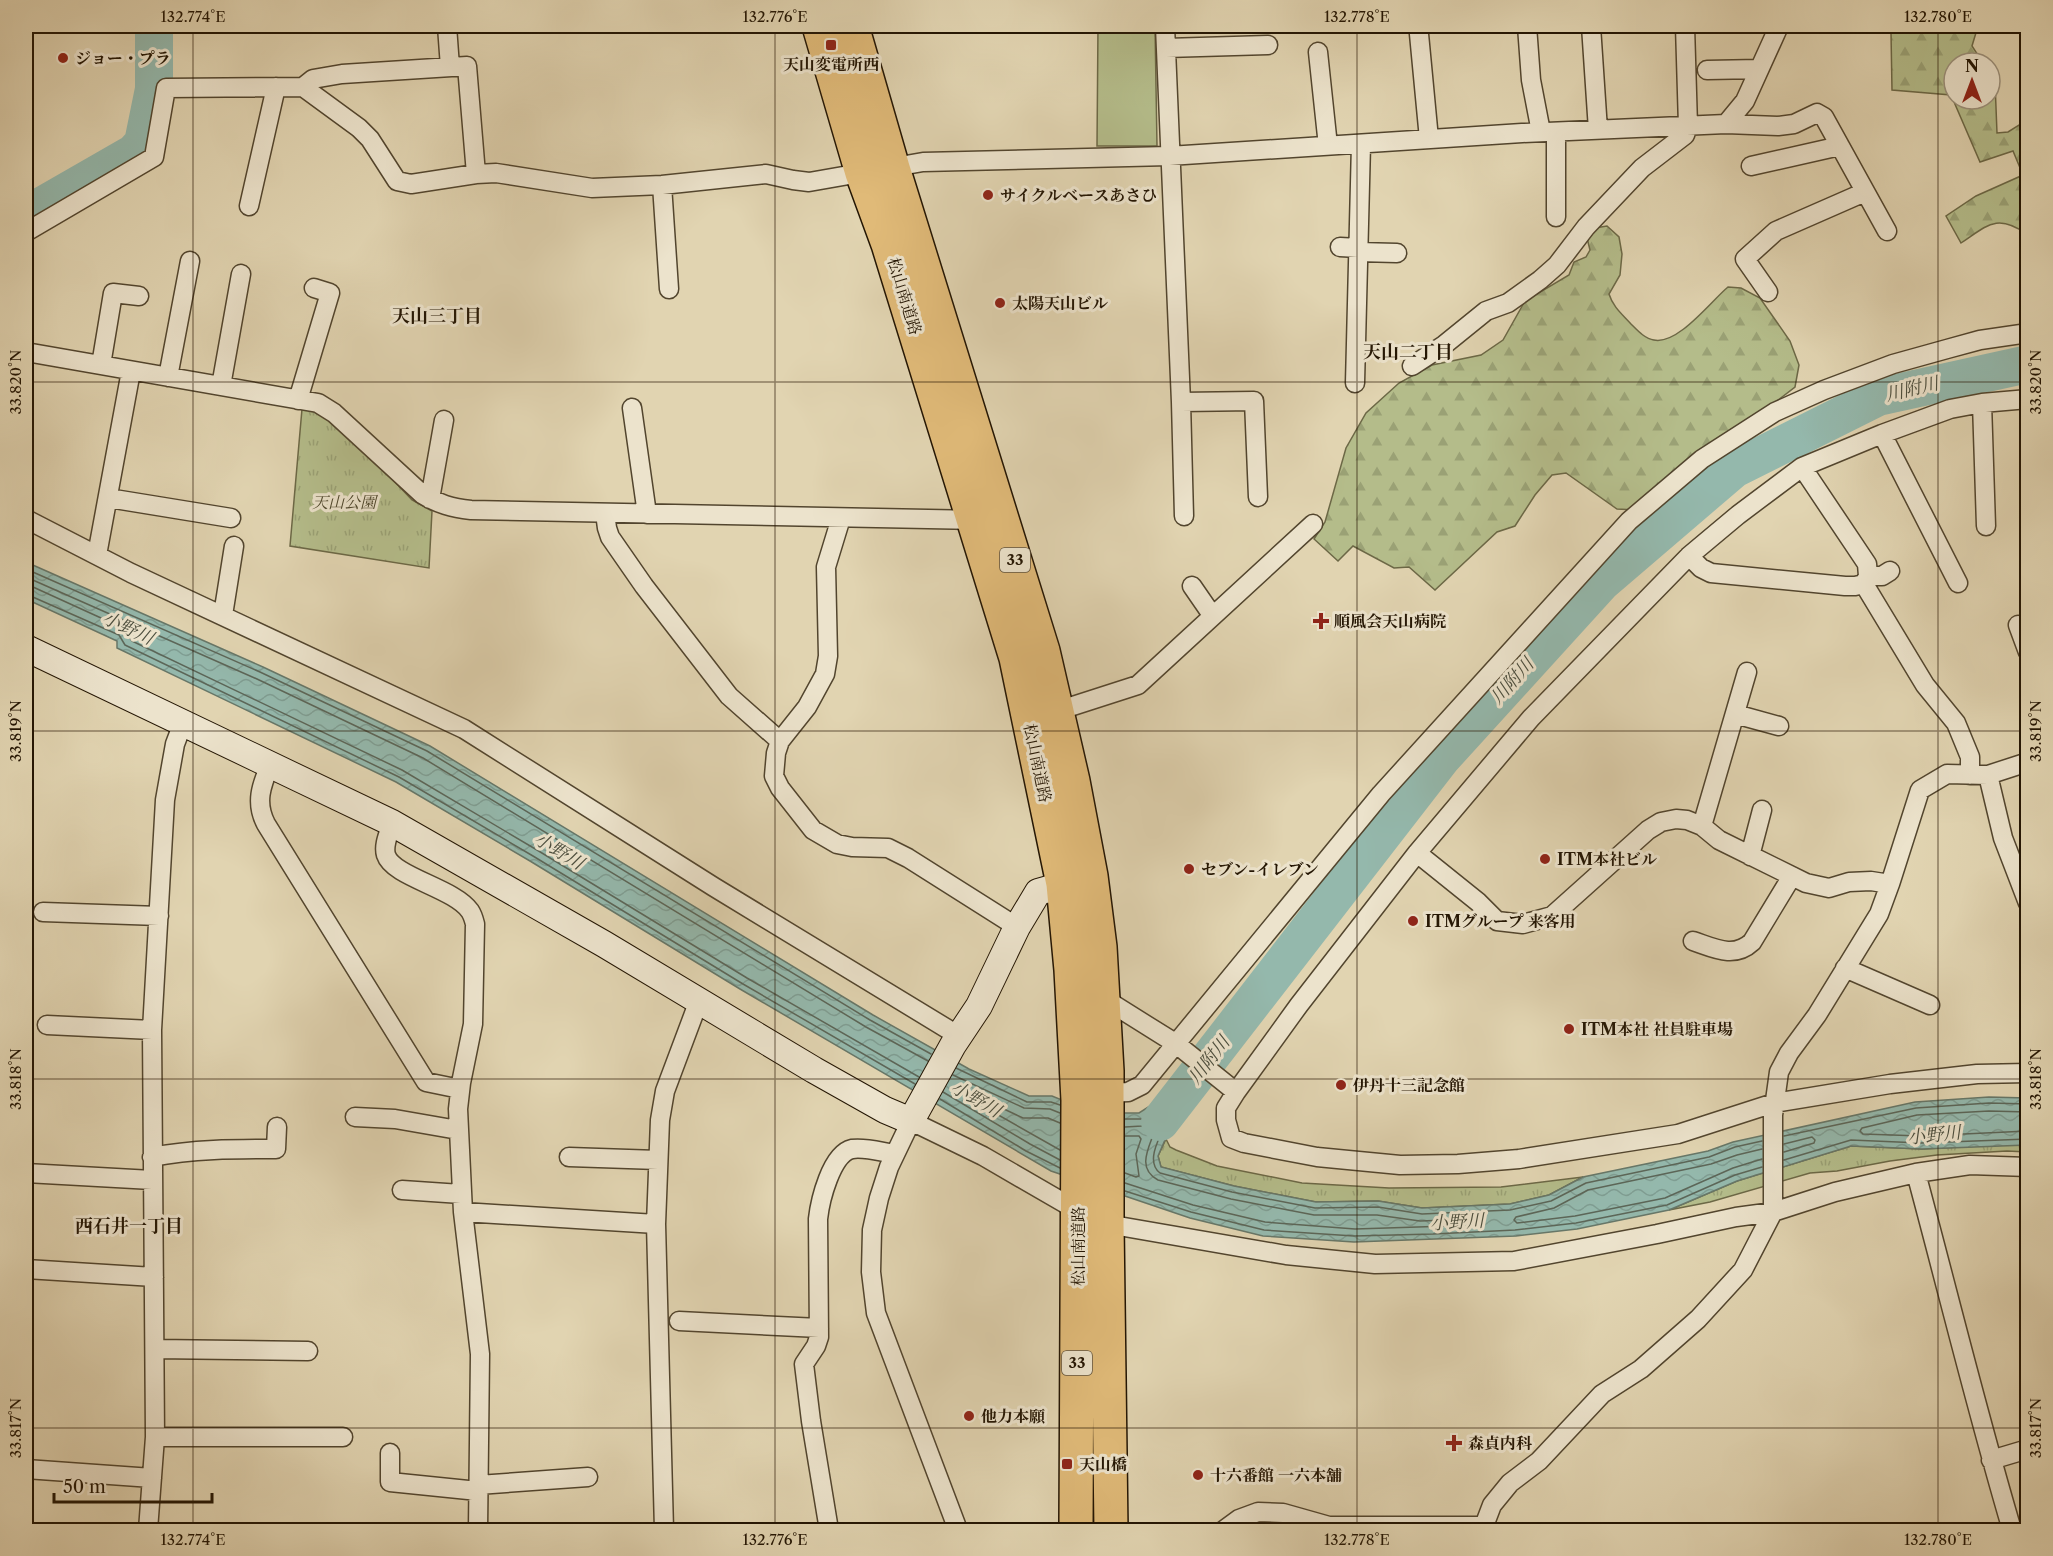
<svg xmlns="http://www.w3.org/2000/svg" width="2053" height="1556" viewBox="0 0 2053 1556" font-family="'Libre Caslon Text','Noto Serif JP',serif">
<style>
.grass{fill:url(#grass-tufts);stroke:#6c6846;stroke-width:1.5}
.forest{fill:url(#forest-firs);stroke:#6c6846;stroke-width:1.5}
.pitch{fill:#b4bc8a;stroke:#6c6846;stroke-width:1.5}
.water{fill:url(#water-waves);stroke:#677768;stroke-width:1.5}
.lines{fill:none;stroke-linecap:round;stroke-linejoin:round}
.shore{stroke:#5c6658;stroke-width:1.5}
.river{stroke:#94b8ac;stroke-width:38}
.street-casing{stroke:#52452e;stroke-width:21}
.secondary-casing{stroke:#231503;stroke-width:28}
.highway-casing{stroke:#231503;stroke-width:36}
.street{stroke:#ece3cc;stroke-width:18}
.secondary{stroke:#ece3cc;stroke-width:26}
.highway{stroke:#e0ba78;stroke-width:33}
.ticks{fill:none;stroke:#231503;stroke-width:1.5;stroke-opacity:0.45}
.poi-dot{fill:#8f2418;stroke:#ece3cc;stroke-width:2}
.labels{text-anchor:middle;stroke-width:6;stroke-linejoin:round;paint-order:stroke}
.shield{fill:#ece3cc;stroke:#5f533f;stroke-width:1.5}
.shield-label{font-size:15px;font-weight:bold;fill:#231503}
.poi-label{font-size:16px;font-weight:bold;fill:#231503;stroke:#ece3cc;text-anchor:start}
.street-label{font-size:16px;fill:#231503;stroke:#ece3cc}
.park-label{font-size:16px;font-style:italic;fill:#4e472c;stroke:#ece3cc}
.neighbourhood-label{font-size:18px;font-weight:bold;fill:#231503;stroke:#ece3cc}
.water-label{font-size:18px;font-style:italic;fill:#4b4e3e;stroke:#ece3cc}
.neatline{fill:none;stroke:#231503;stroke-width:2}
.ticks-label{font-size:15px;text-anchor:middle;fill:#231503}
</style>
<defs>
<pattern id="grass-tufts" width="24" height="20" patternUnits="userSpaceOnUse" patternTransform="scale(1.5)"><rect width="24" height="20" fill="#b4bc8a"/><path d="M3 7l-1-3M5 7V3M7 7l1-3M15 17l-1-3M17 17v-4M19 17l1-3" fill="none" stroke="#9aa175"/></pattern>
<pattern id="forest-firs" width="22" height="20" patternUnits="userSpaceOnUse" patternTransform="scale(1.5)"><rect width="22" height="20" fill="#b4bc8a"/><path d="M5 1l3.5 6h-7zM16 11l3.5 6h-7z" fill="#9aa175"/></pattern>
<pattern id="water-waves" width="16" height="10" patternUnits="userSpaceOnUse" patternTransform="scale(1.5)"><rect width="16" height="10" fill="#94b8ac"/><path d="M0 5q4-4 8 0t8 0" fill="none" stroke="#7f9d92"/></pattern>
</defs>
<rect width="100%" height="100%" fill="#e1d4b1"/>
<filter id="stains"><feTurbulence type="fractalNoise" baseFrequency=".00333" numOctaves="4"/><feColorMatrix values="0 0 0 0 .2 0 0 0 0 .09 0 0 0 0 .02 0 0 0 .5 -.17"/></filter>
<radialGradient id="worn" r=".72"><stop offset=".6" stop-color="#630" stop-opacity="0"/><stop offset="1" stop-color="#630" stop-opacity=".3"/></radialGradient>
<path class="grass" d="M309,408l21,12 47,43 35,37 20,11 -3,57 -139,-22 12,-137z
M1166,1139l4,8 6,3 41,16 85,17 87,5 112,-1 82,-10 -34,18 -39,9 -88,4 -44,-7 -62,1 -82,-16 -73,-19 -3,-11z
M2018,1144l9,1v7l-20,-1 -70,4 -47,6 -53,10 -27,2 -100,29 -41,8 68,-29 114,-35 71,3z"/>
<path class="forest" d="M1877,26h101l-6,20 11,17h-29v36h36v-24l5,7 2,51 11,-1 19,-12v114c-30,-21 -39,-9 -66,9l-15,-27 30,-20 47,-21 -10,-24 -33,11 -29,-67 -59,-5 -1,-57z
M1607,226l12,11 3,17 -2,21 -11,19c4,13 13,20 22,30 6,6 14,15 23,16 24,5 57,-39 74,-53l13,1 19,10 30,43 9,24 -4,22 -159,123 -19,-1 -51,-36 -14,2 -17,20 -20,31 -18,6 -62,58 -26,-23 -15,1 -41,-22 -15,15 -24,-22 11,-17 21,-74 20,-35 33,-30 33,-18 49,-10 22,-15 22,-39 44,-26 5,-13 12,-5 4,-7 -3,-12 8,-10z"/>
<path class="pitch" d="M1098,26h57l2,120h-60z"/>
<path class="water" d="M26,562l237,105 167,79 443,269 96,54 60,27h23l42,17h45l52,-33 -33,76 3,11 73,19 82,16 62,-1 44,7 88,-4 39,-9 34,-18 125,-26 25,-9 182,-40 74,-5 38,1v47l-105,4 -71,-3 -114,35 -68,29 -92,19 -61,7 -162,6 -91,-6 -73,-18 -139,-47 -311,-182 -210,-128 -134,-79 -279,-134v-7l-91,-42z"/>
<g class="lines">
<path class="shore" d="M26,569l234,103 167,79 443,269 61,34
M26,577l231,102 166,79 443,269 62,34
M26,586l7,1 90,41 9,13 270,129 135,80 210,128 172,99
M26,594l93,41 6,10 274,132 134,79 210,128 172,100
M956,1068l71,34h24l9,3
M953,1075l71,33 26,1 10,4
M943,1092l87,52 30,16
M940,1099l86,52 34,17
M2028,1112l-39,-1 -72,4 -55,13 -2,3 3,3 58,2 107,-5
M1125,1119h17l28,-18 4,1c-2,18 -34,56 -14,71l72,19 83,16 63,-1 44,7 88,-4 41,-9 35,-18 123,-26 26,-10 27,-6
M1125,1127l17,-1 12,-6 3,1c-2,19 -25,45 1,59l73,19 83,16h63l43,6 29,-1 3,4 -3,2 -94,3 -90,-7 -72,-17 -68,-22
M1125,1136h14l2,3 -5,15 3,22 -3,1 -11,-4
M1784,1136l132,-28 73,-5 39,1
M1784,1144l28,-7 3,3 -1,3 -30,9
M1762,1149l-25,6 -26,9 -123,26 -34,18 -38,9 -2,3 3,3 58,-7 90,-18 68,-30 29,-9
M1060,1150l-74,-42 -1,-4 4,-2 34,16h25l12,5
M1784,1160l67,-20 70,3 107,-4
M1125,1191l66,21 73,18 90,6 79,-2 82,-4 61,-7 91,-18 68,-30 27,-8"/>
<path class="river" d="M26,215l108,-62 9,-10 11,-54v-63
M1160,1122l281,-363 161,-177 132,-113 144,-72 150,-33"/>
<g class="street-casing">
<path id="street" d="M447,26l3,41
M1165,26l16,376 3,114
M1527,26l4,54 10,52
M1591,26l7,104
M1419,34l10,105
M1166,48l102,-3
M1318,52l10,94
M1707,70l52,-1
M303,87l10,-8 29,-5 125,-8 9,108
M1726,124l52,2 16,-2 23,-11 7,4 63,114
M1556,132v85
M1751,166l89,-20
M662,185l7,104
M249,206l27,-119
M26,232l128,-75 12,-69 137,-1 56,41 11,11 27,42 14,3 65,-10 20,-1 96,15 70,-3 104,-11 27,6 16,2 114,-20 246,-6 353,-23 204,-9 19,-23 34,-75
M1340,247l18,1
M1358,252l39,1
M1768,292l-23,-33 31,-28 89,-39
M26,352l292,51 16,10 88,81c16,10 30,14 49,16l508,10
M101,365l12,-72 26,3
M1412,366l32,-21 42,-34 22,-8 32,-23 17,-15 29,-38 56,-59 43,-33 3,-9 -3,-100
M168,377l22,-116
M1355,383l6,-239
M221,386l20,-112
M2028,399l-46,4 -32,6 -68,25 -80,33 -64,48 -49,41 -158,162 -114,135 -118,152 -63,87 -10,16v12l5,18 13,5 73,14 83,8 58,-1 61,-5 159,-25 96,-31 116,-19 87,-10 51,-1
M298,400l32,-107 -16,-5
M1181,402l73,-1 4,96
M1982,403l4,123
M632,408l15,106
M1882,434l76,149
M1802,467l65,97 1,12 -4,8
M108,498l123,20
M430,499l14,-79
M605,513l2,15 3,9 34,49 85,110 51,45
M841,518l-15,49 2,89 -3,18 -18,33 -27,34 -4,12 -2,23 6,12 33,42 24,14 15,3 36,1 20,10 109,69
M26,519l105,54 333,156 250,158 245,149
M97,555l34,-184
M1689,556l12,12 10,5 134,13h10l9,-2 61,101 31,38 14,34v18
M1868,576h14l8,-5
M1192,586l20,29
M223,615l11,-69
M2018,625l10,27
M1051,713l87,-28 175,-161
M1735,714l44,12
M270,765c-9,21 -15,38 -4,59l160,258 34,7
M1988,775l15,63 25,65
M392,823c-3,10 -9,22 -6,32 7,22 68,33 84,56 2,3 4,9 5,13l-2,100 -12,59 -3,26 5,103 17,142 -2,176
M1702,826l45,-154
M1417,853l61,49 19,19 26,3 29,-8 96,-86 13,-8 15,-3 11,1 15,6 17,14 87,43 23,5 20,-6 22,-1 19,3
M1750,856l12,-46
M43,912l116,4
M1693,941c21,7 41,18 59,1l40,-66
M1845,968l85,37
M1103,998l72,45 61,49
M47,1025l105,5
M1107,1093l21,-1 14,-7 239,-291 248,-273 73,-62 73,-47 49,-22 69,-26 54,-15 33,-9 48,-7
M355,1117l40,2 63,11
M152,1157c41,-8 82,-8 124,-8l1,-22
M569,1157l89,3
M26,1173l126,7
M1916,1173c32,119 61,239 96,357
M402,1190l59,4
M463,1212l193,12
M26,1269l128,8
M679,1321l140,7
M155,1349l153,2
M155,1437h188
M390,1453v29l88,9
M1991,1460l37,-11
M26,1469l126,9
M478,1485l110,-8
M148,1530l7,-93 -3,-407 13,-230 10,-56 8,-21
M664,1530l-8,-306 4,-104 5,-29 33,-88
M829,1530l-18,-109 -7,-57 12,-18 3,-9 -1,-118c2,-18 13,-65 34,-70 14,-2 29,3 43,5
M958,1530l-82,-217 -5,-41 1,-42 7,-32 10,-31 22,-46 72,35 95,55 29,13 179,31 89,9 139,-3 143,-27 79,-17 37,-5 62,-20 81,-19 54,-8 58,2
M1224,1530l15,-11 19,-7 25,1 46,13h155
M1484,1530v-4l8,-21 18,-22 29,-22 63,-67 39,-25 57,-50 45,-49 30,-58v-97l6,-43 10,-19 28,-38 62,-101 11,-30 30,-94 27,-16 41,1 40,-13"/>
</g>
<g class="secondary-casing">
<path id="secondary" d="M26,648l366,175 212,121 210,126 71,40 26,11 42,-76 26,-39 38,-79 21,-35 42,-12"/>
</g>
<g class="highway-casing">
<path id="highway" d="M819,26l43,147 26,71 128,414 47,226 8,86 7,130 -2,430
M852,26l41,142 150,483 30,130 18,95 9,71 7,124v153l4,306"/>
</g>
<use href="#street" class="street"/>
<use href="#secondary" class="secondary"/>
<use href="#highway" class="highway"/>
</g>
<path class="ticks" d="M193,26v1504M775,26v1504M1357,26v1504M1938,26v1504M26,33h2002M26,382h2002M26,731h2002M26,1079h2002M26,1428h2002"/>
<g class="poi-dot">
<rect x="825" y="39" width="12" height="12" rx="3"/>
<circle cx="63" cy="58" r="6"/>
<circle cx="988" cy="195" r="6"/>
<circle cx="1000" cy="303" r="6"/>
<path d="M1318 612h6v6h6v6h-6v6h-6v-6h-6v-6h6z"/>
<circle cx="1545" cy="859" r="6"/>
<circle cx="1189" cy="869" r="6"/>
<circle cx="1413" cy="921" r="6"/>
<circle cx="1569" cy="1029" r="6"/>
<circle cx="1341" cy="1085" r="6"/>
<circle cx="969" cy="1416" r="6"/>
<path d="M1451 1434h6v6h6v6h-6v6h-6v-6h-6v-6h6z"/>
<rect x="1061" y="1458" width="12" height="12" rx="3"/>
<circle cx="1198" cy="1475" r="6"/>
</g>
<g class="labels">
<g class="shield">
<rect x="1000" y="548" width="30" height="24" rx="4.5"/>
<rect x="1062" y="1351" width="30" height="24" rx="4.5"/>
</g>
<g class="shield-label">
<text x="1015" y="565">33</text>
<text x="1077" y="1368">33</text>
</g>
<g class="poi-label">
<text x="75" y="64">ジョー・プラ</text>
<text x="831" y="70" text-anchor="middle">天山変電所西</text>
<text x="1000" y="201">サイクルベースあさひ</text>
<text x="1012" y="309">太陽天山ビル</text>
<text x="1334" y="627">順風会天山病院</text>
<text x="1557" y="865">ITM本社ビル</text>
<text x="1201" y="875">セブン-イレブン</text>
<text x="1425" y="927">ITMグループ 来客用</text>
<text x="1581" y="1035">ITM本社 社員駐車場</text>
<text x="1353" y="1091">伊丹十三記念館</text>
<text x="981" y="1422">他力本願</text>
<text x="1468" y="1449">森貞内科</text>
<text x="1079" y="1470">天山橋</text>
<text x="1210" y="1481">十六番館 一六本舗</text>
</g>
<g class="street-label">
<text transform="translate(905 296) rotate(73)" y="6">松山南道路</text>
<text transform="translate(1038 763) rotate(78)" y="6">松山南道路</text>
<text transform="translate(1078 1246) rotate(-90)" y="6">松山南道路</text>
</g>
<g class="park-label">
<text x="344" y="508">天山公園</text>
</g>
<g class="neighbourhood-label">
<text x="437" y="322">天山三丁目</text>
<text x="1408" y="358">天山二丁目</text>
<text x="129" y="1232">西石井一丁目</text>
</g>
<g class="water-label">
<text transform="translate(1912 389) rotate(-13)" y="6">川附川</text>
<text transform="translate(128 628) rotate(25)" y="6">小野川</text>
<text transform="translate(1512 681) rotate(-48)" y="6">川附川</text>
<text transform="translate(559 851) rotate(31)" y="6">小野川</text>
<text transform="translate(1209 1060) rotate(-52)" y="6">川附川</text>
<text transform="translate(976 1099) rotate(30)" y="6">小野川</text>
<text transform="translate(1934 1135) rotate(-6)" y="6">小野川</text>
<text transform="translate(1457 1222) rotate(-3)" y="6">小野川</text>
</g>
</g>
<rect width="2053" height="1556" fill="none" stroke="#e1d4b1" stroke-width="66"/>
<g transform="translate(1972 81)"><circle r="28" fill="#ece3cc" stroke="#9c917c" stroke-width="1.5"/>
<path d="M0-4.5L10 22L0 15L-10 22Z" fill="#8f2418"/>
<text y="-9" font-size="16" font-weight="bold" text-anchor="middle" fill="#231503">N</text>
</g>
<path d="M54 1493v9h158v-9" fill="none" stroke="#231503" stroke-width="3"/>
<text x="63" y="1493" font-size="18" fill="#231503" stroke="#ece3cc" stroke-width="4.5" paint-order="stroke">50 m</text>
<rect x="33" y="33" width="1987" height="1490" class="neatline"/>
<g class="ticks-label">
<text x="193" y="22">132.774°E</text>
<text x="775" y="22">132.776°E</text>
<text x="1357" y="22">132.778°E</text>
<text x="1938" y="22">132.780°E</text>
<text transform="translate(16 382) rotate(-90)" y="5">33.820°N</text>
<text transform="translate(2036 382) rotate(-90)" y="5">33.820°N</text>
<text transform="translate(16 731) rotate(-90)" y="5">33.819°N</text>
<text transform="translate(2036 731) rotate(-90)" y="5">33.819°N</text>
<text transform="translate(16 1079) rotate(-90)" y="5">33.818°N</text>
<text transform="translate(2036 1079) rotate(-90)" y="5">33.818°N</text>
<text transform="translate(16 1428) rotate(-90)" y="5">33.817°N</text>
<text transform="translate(2036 1428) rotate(-90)" y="5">33.817°N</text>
<text x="193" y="1545">132.774°E</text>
<text x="775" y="1545">132.776°E</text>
<text x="1357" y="1545">132.778°E</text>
<text x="1938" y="1545">132.780°E</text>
</g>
<rect width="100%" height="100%" filter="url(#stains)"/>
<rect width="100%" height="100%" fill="url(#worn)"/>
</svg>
